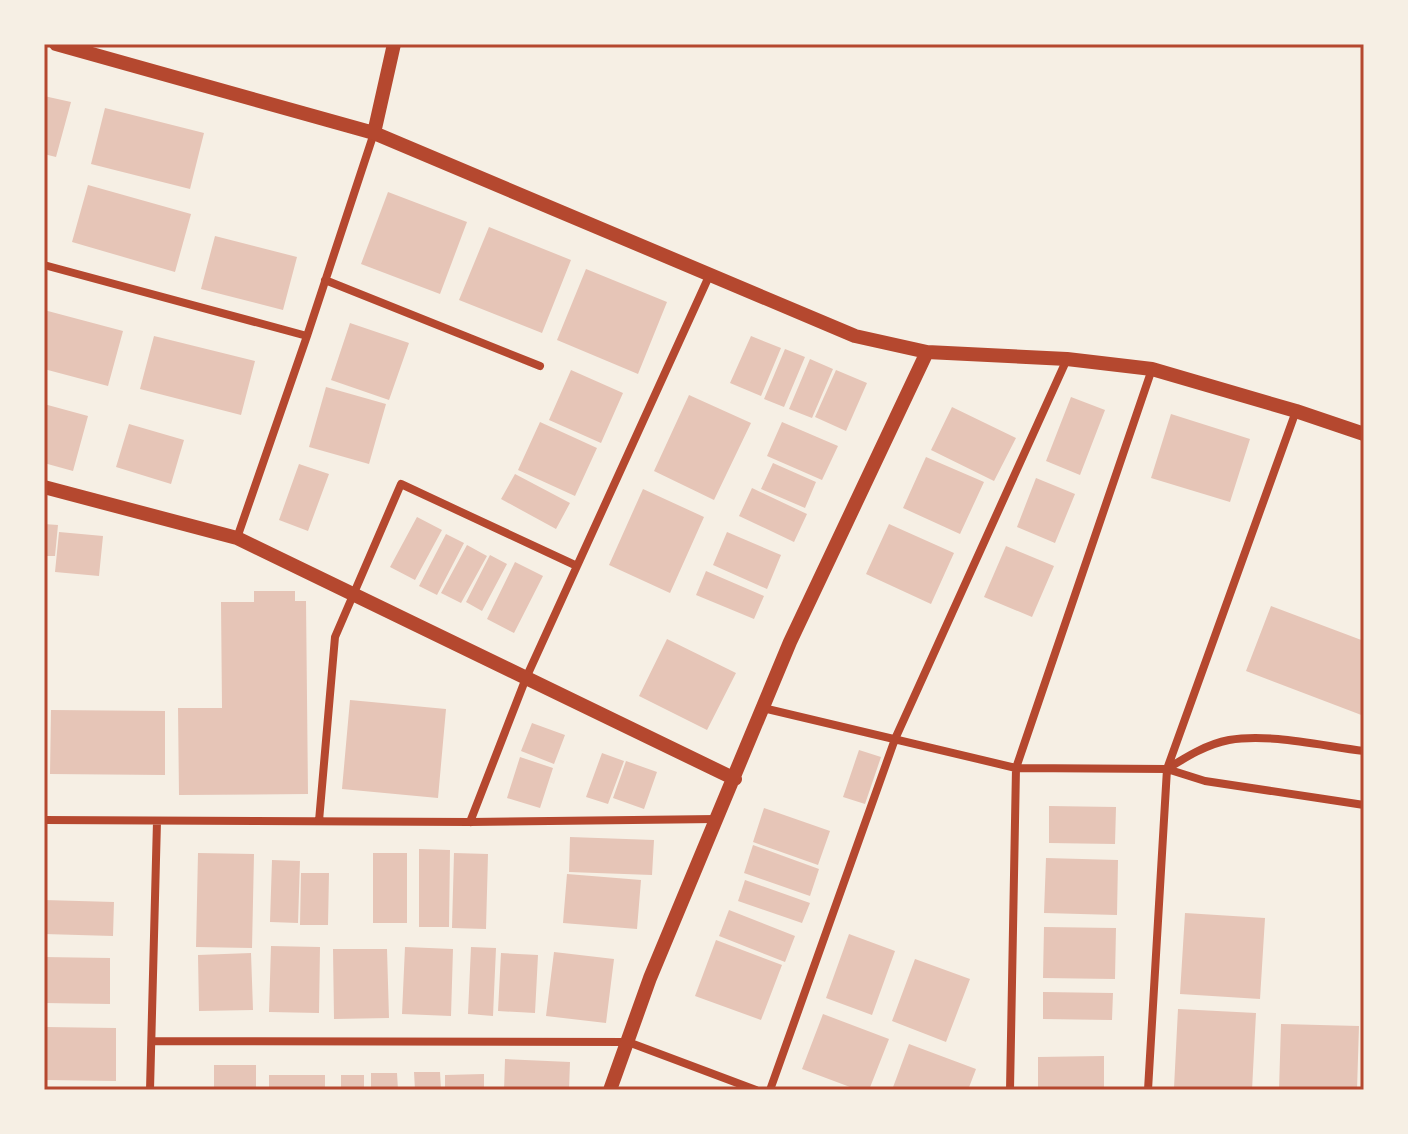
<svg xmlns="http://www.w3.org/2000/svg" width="1408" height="1134" viewBox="0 0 1408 1134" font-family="Overpass,sans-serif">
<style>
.building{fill:#e6c5b7}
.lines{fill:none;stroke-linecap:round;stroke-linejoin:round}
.minor{stroke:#b5482f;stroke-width:8}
.tertiary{stroke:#b5482f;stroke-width:14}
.neatline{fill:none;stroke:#b5482f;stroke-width:3}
</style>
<rect width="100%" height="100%" fill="#f6efe4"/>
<path class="building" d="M44,96l27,6 -15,55 -12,-3z
M105,108l99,25 -14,56 -99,-25z
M88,185l103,29 -16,58 -103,-30z
M388,192l79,30 -27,72 -79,-30z
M489,227l82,33 -29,73 -83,-33z
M215,236l82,21 -14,53 -82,-21z
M586,269l81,33 -29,72 -81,-34z
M44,310l79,21 -15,55 -64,-17z
M350,323l59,20 -20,57 -58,-20z
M154,336l101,25 -14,54 -101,-26z
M751,336l30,12 -20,48 -31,-13z
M785,349l20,8 -21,50 -20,-8z
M810,359l23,10 -21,49 -23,-9z
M571,370l52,23 -22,50 -52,-23z
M836,370l31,13 -21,48 -31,-14z
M326,387l60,17 -17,60 -60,-17z
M689,395l62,28 -37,77 -60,-29z
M1071,397l34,13 -25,65 -34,-14z
M44,404l44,12 -15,55 -29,-8z
M952,407l64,31 -22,43 -63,-31z
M1171,414l79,25 -20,63 -79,-24z
M540,422l57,26 -22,48 -57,-26z
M782,422l56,24 -16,34 -55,-24z
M129,424l55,16 -13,44 -55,-17z
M926,457l58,25 -24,52 -57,-26z
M773,463l43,19 -11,26 -44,-19z
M299,464l30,10 -21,57 -29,-11z
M515,474l55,29 -14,26 -55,-30z
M1036,478l39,16 -20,49 -38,-16z
M752,488l55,26 -13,28 -55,-26z
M643,489l61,28 -34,76 -61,-28z
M417,517l25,13 -27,50 -25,-13z
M44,524l14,1 -3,31h-11z
M889,524l65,29 -23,51 -65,-30z
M59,532l44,4 -4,40 -44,-4z
M727,532l54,23 -14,34 -54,-24z
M446,534l18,9 -27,52 -18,-9z
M467,545l20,11 -26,47 -20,-10z
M1006,546l48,20 -22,51 -48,-20z
M490,555l17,9 -25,47 -16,-9z
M515,562l28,14 -29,57 -27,-14z
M706,571l58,25 -10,23 -58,-24z
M254,591h41v10h11l2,193 -129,1 -1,-87h44l-1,-106h33z
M1271,606l93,35v75l-118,-45z
M667,639l69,34 -29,57 -68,-34z
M350,700l96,9 -8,89 -96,-9z
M51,710l114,1v64l-115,-1z
M532,723l33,12 -11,29 -33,-13z
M859,750l22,7 -16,47 -22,-7z
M602,753l22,8 -16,43 -22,-7z
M520,757l33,11 -13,40 -33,-10z
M626,761l31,11 -13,37 -31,-11z
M1049,806l67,1 -1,37 -66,-1z
M764,808l66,23 -12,34 -65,-23z
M570,837l84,3 -2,35 -83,-3z
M753,845l66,24 -9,27 -66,-23z
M419,849l31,1 -1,77h-30z
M198,853l56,1 -2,94 -56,-1z
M373,853h34v70h-34z
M454,853l34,1 -2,75 -34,-1z
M1046,858l72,2 -1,55 -73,-2z
M272,860l28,1 -2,62 -28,-1z
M301,873h28l-1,52h-28z
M567,874l74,6 -4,49 -74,-6z
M745,880l65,23 -8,20 -64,-22z
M44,900l70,2 -1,34 -69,-2z
M729,910l66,26 -10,26 -66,-26z
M1185,913l80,5 -5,81 -80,-5z
M1044,927l72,1 -1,51 -72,-1z
M849,934l46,17 -23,64 -46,-17z
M716,940l66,25 -21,55 -66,-24z
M271,946l49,1 -1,66 -50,-1z
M405,947l48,2 -2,67 -49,-2z
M471,947l25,1 -3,68 -25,-2z
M333,949h54l2,69 -55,1z
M554,952l60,7 -8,64 -60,-7z
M251,953l2,57 -54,1 -1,-56z
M501,953l37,2 -3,58 -37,-2z
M44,957l66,1v46l-66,-1z
M915,959l55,20 -24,63 -54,-21z
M1043,992l70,1 -1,27 -69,-1z
M1178,1009l78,4 -4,77 -78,-2z
M823,1014l66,25 -20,51h-11l-56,-21z
M1281,1024l78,2 -2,64h-78z
M47,1027l69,1v53l-70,-1z
M909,1044l67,25 -8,21h-76z
M1104,1056v31h-66v-30z
M505,1059l65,3 -1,28h-65z
M214,1065h42v25h-42z
M414,1072h26l1,18h-26z
M371,1073h26l1,17h-27z
M484,1074v16h-39v-15z
M269,1075h56v15h-56z
M341,1075h23v15h-23z"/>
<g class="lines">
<path class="minor" d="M44,265l263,71 -70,202
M325,280l215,86
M307,336l67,-203
M763,708l253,60 151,1 38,12 159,24
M1167,769c19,-12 40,-25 62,-29 41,-7 93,6 135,11
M44,820l426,2 246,-3
M319,821l16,-184 66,-153 176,82
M470,822l56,-144 184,-404
M152,1041l476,1 128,48
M150,1090l7,-269
M770,1090l125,-351 172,-380
M1010,1090l6,-322 136,-399
M1148,1090l19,-321 129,-358"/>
<path class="tertiary" d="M56,44l318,89 481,203 72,16 140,7 85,10 144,42 68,23
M374,133l20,-89
M44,487l193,51 498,241
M610,1090l40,-112 140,-336 137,-290"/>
</g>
<rect width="1408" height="1134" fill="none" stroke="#f6efe4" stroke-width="92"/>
<rect x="46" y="46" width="1316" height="1042" class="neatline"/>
</svg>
